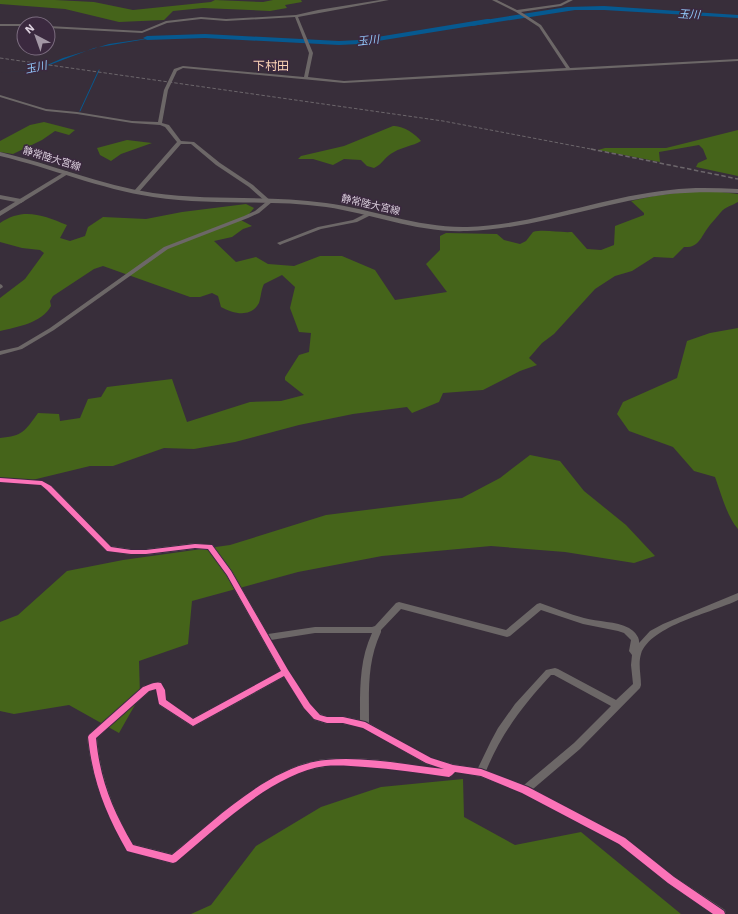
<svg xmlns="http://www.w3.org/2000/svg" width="738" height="914" viewBox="0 0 738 914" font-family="'Work Sans','Noto Sans JP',sans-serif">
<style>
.forest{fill:#45641a}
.water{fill:#065990}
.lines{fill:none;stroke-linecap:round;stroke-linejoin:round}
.stream{stroke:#065990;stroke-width:1}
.river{fill:#065990;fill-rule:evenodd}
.minor{fill:#6c6767;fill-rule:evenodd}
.tertiary{fill:#6c6767;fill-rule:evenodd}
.secondary{fill:#6f6a6a;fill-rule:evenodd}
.rail-far1{stroke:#6c666b;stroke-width:1;stroke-dasharray:3.5 2;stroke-linecap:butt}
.rail{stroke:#6c666b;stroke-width:1.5;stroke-dasharray:4.5 2.5;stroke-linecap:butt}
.cycleway-casing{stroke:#3b293f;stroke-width:2}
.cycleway{fill:#fb73b8;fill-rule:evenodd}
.labels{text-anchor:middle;stroke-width:3;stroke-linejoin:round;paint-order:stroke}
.far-street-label{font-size:10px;fill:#dcd0de;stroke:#3b293f}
.far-water-label{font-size:11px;font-style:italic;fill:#92c8fa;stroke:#3b293f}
.far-quarter-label{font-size:12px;fill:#fcd4b6;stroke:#3b293f}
</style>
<rect width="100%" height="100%" fill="#382e3a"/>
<path class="forest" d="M0,0h55l39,2 39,8 78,-8 4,-2 48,2 10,-2h28l1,2 -17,3 2,3 -17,3 -67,-3 -30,3 -9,9 -45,2 -54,-13 -65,-5z
M44,122l31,8 -6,5 -14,-4 -13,9 -29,14 -13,-2v-11l30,-16z
M393,126c9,-1 23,8 28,15 -8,5 -19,6 -27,11 -9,4 -11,12 -20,16l-7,-2 -6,-6 -17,-1 -11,6 -20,-6h-15l3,-3 43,-10z
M738,130v46l-42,-9 2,-4 9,-4 -4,-10 -4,-4 -40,7 1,10 -62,-12 7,-2h61z
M127,140l25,3 -31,11 -10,7 -11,-6 -3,-7z
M684,192h37l17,2v8c-5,3 -13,5 -17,10 -4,5 -10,11 -14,17 -7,10 -9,19 -23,18l-11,11 -19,-1 -22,14 -17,5 -20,13 -41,45 -12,9 -13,15 8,7 -17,6 -37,19 -40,3 -4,9 -27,11 -5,-6 -54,7 -54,11 -64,17 -41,7 -30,-1 -51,18h-23l-66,16h-24v-44c23,-2 25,-7 38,-25l21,1 1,7 20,-3 8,-19 13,-2 6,-10 65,-8 15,43 63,-20 31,-1 23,-6 -19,-15v-3l14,-22 10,-3 2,-19 -12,-1 -9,-24 5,-21 -13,-12 -18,9c-3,6 -3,13 -5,19 -8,15 -25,11 -38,4l-3,-11 -6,-3 -12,4h-10l-87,-31 -9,3 -41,27 -3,5 1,5c-9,17 -34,21 -51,25v-33l25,-19 19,-26 -4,-3 -18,-2 -22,-6v-19c23,-16 43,-8 67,2l-7,13 10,3 15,-5 3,-9 15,-10 43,2 36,-7 64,-8 8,4 -5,6 -10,5 13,7 -9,3 -11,8 -18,4 22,21 20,-5 12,7 26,2 26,-10h22l33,14 20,30 52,-8 -21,-28 14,-14v-14l6,-3 51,1 7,6 16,4 6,-3 7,-9c11,-3 27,1 39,0l15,17 14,1 13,-5 1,-19 29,-11v-2l-13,-12 23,-5z
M738,328v201c-11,-12 -17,-36 -23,-52l-21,-6 -21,-24 -44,-16 -12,-17 6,-12 54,-24 10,-37 23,-8z
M530,455l30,6 24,30 42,34 29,31 -21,7 -69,-11 -74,-6 -109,10 -84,16 -106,29 -4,43 -49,17 1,35 -21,37 -50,-28 -55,9 -14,-3v-89l18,-7 49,-44 56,-11 107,-15 96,-30 136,-17 38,-20z
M463,779l1,38 51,28 66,-13 100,82h-490l20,-9 45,-59 65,-39 60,-20z"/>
<path class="water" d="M604,6l134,9v3l-134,-8h-29l-103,16 -6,-3 101,-16z
M164,36l-70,12 -55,21 -39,4 38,-4 25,-11 46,-14z"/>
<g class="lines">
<path class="stream" d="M80,111l19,-41"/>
<path class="river" d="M487,19h3v4l-131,21 -20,1 -134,-7 -58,2 -4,-2 4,-2 58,-2 134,7 20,-1z"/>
<path class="minor" d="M380,0h9l-91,17 15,36 -5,24 36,4 222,-13 -27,-41 -23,-15 -24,-12h5l20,10 43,-6 8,-4h5l-12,6 -40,6 20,13 29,43 168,-9v2l-394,22 -161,-15 -6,3 -9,19 -6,33 7,2 12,16 13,1 26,21 33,22 19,17 -13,11 -11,5 -80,31 -114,81 -32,19 -22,6v-4l18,-4 32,-19 114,-81 80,-31 11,-5 11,-9 -17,-15 -33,-22 -25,-21h-10l-43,49h-4v-2l43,-49 -12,-15 -5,-2 -28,-2 -55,-9 -31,-3 -46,-14v-2l46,14 31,3 55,9 26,1 6,-32 10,-21 9,-3 121,11 5,-24 -14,-36 -69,4 -25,-2 -34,4 -25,10 -94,-5v-2l94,5 24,-10 35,-4 25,2 70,-4 22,-5z
M0,24h25l-1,2h-24z
M0,195l21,4 3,2 -3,2 -21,-4z
M369,212l3,2 -1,1 -14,7 -36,7 -39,15 -2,1 -3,-2 41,-16 35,-7z
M0,284l2,1 1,2 -3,2z
M0,478l42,3 10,5 59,60 20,3h15l49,-6 18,2 19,26 36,63 47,-7h57l3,-1 21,-23 3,-1 107,28 31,-26 3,-1c15,5 29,11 44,15 14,4 32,3 45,10 5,3 11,9 10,15l11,-12 13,-7 75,-31v7c-26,13 -87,25 -97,54 -3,10 0,21 0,31l-1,3 -60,61 -47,40 92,49 50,39 50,33 1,4h-14l-45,-31 -48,-39 -97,-51 -41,-16 -26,-5 -3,4 -3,1c-28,-3 -56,-8 -84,-10 -13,0 -27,-2 -40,0 -52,6 -109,62 -149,95l-3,2 -46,-13c-22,-38 -35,-70 -40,-114l2,-3 54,-48c5,-1 13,-5 18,-4l4,8 1,10 27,18 87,-47 -54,-96 -18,-25 -13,-1 -49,6h-15l-25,-4 -60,-61 -6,-5 -40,-3zM401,609l106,28 3,-1 31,-26 42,14 35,7 6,2 7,7 -2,11 3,4 -1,10 2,19 -17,16 -58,-31 -3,-1 -9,2 -31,34 -17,24 -7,13 -13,27 -25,-4 -22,-6 -62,-35c0,-33 -2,-61 12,-91v-2zM315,633h57c-13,28 -12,57 -12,87 -5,-1 -12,-3 -18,-4 -7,0 -14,2 -21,-2 -13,-6 -41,-59 -50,-74zM551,675h3l57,31 -37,37 -50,42 -38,-14c15,-37 38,-67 65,-96zM284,677l20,32 10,11 13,4h16l20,4 63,36 12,4c-36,-5 -77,-13 -113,-9 -55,6 -111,61 -153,95l-39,-10c-20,-35 -32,-65 -36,-106l52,-46 7,-3 3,16 34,22z"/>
<path class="tertiary" d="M66,171l2,1v2l-68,42v-5z"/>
<path class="secondary" d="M0,152c51,12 101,33 153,41 57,8 115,2 173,10 47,6 92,25 141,24 69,-2 134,-30 203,-37 23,-3 45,-2 68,-1v4c-23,-1 -45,-1 -68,1 -69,8 -134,35 -203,37 -49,2 -94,-17 -141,-24 -58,-8 -116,-1 -173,-10 -53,-8 -102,-29 -153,-41z"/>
<path class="rail-far1" d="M0,58l443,63 153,29"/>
<path class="rail" d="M591,149l147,30"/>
<g class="cycleway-casing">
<path id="cycleway" d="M0,478l42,3 9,5 60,61 20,3h15l49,-6 17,1 19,26 57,99 22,34 10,11 7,2h16l22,5 66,36 22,7 28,4 47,18 97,51 49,39 50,34 1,3h-12l-45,-31 -49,-39 -97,-51 -41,-17 -26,-4 -3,3 -3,2c-28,-4 -56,-8 -84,-10 -13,-1 -27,-2 -40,-1 -52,7 -110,63 -149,96l-3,1 -46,-12c-22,-39 -34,-69 -39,-114l1,-2 54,-48c5,-2 13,-6 18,-4l4,7 1,10 27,19 88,-48 -54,-96 -19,-26 -13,-1 -49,6h-15l-24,-3 -60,-61 -6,-5 -41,-3zM284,676l20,32 10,11 13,4h16l20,5 63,35 18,6c-37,-4 -81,-13 -118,-9 -56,5 -112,61 -154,95l-39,-10c-21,-36 -33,-65 -37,-107l53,-47 7,-2 3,15 34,22z"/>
</g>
<use href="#cycleway" class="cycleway"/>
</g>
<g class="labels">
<g class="far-street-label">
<text transform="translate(52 158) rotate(17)" y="4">静常陸大宮線</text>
<text transform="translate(371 204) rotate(13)" y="4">静常陸大宮線</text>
</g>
<g class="far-water-label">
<text transform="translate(689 14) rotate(3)" y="4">玉川</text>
<text transform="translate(368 40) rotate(-6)" y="4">玉川</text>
<text transform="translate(36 67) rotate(-12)" y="4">玉川</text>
</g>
<g class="far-quarter-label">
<text x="271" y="70">下村田</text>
</g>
</g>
<g transform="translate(36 36) rotate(319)"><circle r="19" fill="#3b293f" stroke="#7b6c7f"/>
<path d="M0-3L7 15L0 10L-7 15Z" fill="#a397a5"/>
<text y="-6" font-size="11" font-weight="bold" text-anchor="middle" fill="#dcd0de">N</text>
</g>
</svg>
